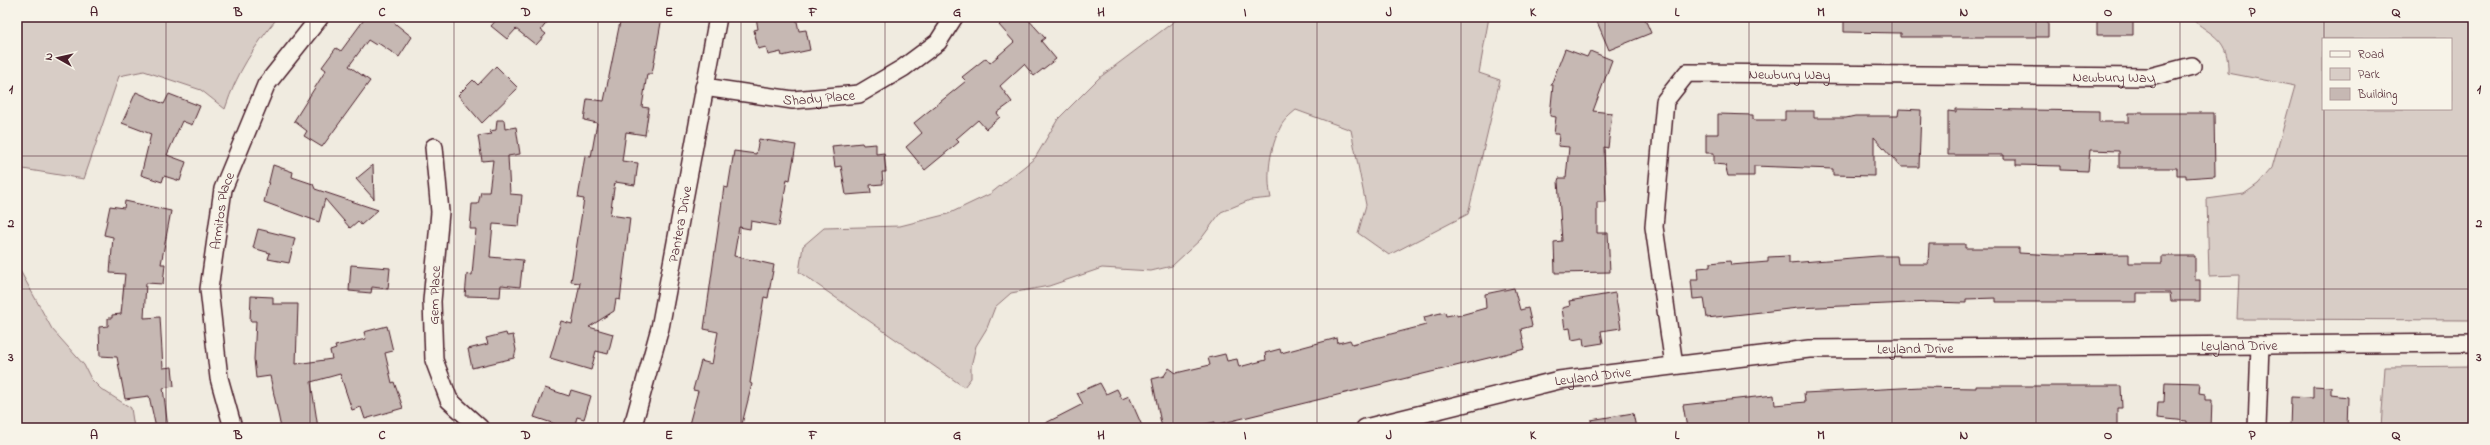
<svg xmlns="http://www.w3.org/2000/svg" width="2490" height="445" viewBox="0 0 2490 445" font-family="'Indie Flower',sans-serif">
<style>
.green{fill:#d8cdc6;stroke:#917678;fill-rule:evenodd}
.building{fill:#c6b8b3;stroke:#4a1f2b}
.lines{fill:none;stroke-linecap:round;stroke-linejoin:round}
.minor-casing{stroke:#4a1f2b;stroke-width:20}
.minor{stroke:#f7f3e8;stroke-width:17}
.grid{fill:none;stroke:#4a1f2b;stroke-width:1;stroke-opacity:0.55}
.labels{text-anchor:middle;stroke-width:4;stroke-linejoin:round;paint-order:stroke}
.street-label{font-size:14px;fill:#4a1f2b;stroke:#f7f3e8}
.neatline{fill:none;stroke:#4a1f2b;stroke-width:1.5}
.grid-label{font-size:13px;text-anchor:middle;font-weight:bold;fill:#4a1f2b}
</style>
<rect width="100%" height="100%" fill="#f0ebe0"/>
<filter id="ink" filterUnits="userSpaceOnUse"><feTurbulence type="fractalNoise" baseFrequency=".025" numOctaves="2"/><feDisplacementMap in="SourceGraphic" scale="8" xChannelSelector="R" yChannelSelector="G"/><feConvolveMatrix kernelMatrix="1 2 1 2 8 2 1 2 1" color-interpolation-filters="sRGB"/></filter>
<g filter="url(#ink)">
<path class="green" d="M17,17h261c-24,30 -41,55 -53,92l-24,-19 -57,-19 -25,5 -35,103 -67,-11z
M1180,17h309l-10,56 21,7 -32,134 -79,41 -31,-22 8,-28 -15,-75 -55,-20c-5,4 -12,10 -15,16 -11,21 -15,49 -10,72l-21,2 -29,12 -20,27 -29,27 -21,5 -49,-3 -53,18 -38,7 -16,14 -8,21 -11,18 -5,20v12l-7,9 -165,-115 4,-26 21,-18 76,-2 48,-12 42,-20 45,-36 23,-39 41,-41z
M2189,17h284v303l-236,-1 2,-44 -30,1 -2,-77 37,-5 14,-10 14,-16 23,-82 -67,-13c1,-35 -15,-36 -39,-56zM2323,39h128v70h-128z
M17,265l35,64 32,36 7,14 10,10 30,19 3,20h-117z
M2473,366v62h-92l4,-61z"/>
<path class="building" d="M366,17h21l25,20 -13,20 -21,-14 -2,2 -8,-5 -19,26 21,15 -48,66 -18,-11 3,-5 -13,-10 32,-51 -4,-3 14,-19 5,3z
M499,17h52l-10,13 5,4 -10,11 -20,-16 -9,10 -16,-13z
M621,17h41l-10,57h-5l-5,33 7,1 -4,27 -19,-3 -4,29 16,2 -3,22 -20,-3 -5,33 20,3 -10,82 -4,-1 -2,12 -25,16 24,7 -5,20 -12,-3 -5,19 -41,-12 11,-37 11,3 8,-41 -9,-1 13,-83 -6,-1 7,-42 6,1 6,-34 -13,-3 3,-21 17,2z
M756,17h40l3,14 7,-1 4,20 -28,6 -1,-4 -13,3 -2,-8 -8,2 -4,-19 4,-1z
M1008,17h18l19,21 -4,3 15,18 -22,17 -10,-12 -24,22 12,16 -15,11 3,4 -14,12 -8,-9 -22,19 3,3 -34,28 -19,-23 16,-14 -8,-10 52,-42 -4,-4 24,-19 4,5 24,-21 -15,-17z
M1595,17h49l7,16 -42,17z
M1844,17h204v20h-147v-4l-57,-1z
M2097,17h36v18h-36z
M1565,49l22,8 3,-6 22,9 -19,51 19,2 -4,35 -4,-1 2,55h-9v31h11l2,39 -55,1 -1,-31 8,-1 -4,-60 1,-3h7l3,-31 -11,-1 1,-12h-5l2,-17 -6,-1 3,-31h-2z
M496,66l22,22 -36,35 -24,-28 15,-15 5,5z
M136,92l28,12 5,-10 31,12 -8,19 -10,-4 -15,34 19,7 -6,19 -16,-5 -2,6 -21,-7 10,-41 -29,-11z
M1899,109l22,1 -2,57h-18l-27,-30v39l-41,-1v-6l-79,-3v10h-26l-3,-11 -11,-1v-11h-8v-19h12v-20l35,1v5h32v-9h29v7h32l9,-2h43z
M1956,109l143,2v11h30v-9h85l1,63 -29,2v-3h-9v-7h-58v-17l-29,-1 -2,21 -28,-1v-4l-44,-1v-6h-12v-4h-56v-44l8,1z
M497,120h7l1,9 11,-2 4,27 -12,2 2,38 12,1 -3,31 -26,-2 -3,33 33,3 -3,27 -19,-2 -1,12 -35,-1 2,-22 5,1 4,-46h-6l2,-25h6l3,-12h8l4,-32 -11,1 -4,-25 14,-2 -3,-3 7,-1z
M759,139l37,6 -6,35 -3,-1 -8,47 -28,-5 -1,8 -11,-2 -5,29 40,9 -6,33 -4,-1 -14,86 2,1 -11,44h-53l10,-37 -5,-1 8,-29 11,3 6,-32 -14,-3 20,-142 4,1 6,-37 22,3z
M862,143l1,2 13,-1v10l8,-1 2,19h-4l1,12 -13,1 1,8 -25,2 -5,-29 -6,1 -3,-21z
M273,165l20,7 -1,5 21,7 2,5 63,21 -17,15 -3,-4 -8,7 -25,-29 -6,23 -55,-20z
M373,165l1,34 -18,-20z
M125,201l46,10 -10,53h4l-2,20 -17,-1 -2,35 16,-1 3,51 9,-1 2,19 -11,2 5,40h-12l-7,-32 -24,3 -8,-42 -17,-1 -1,-29 9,-1v-8h4v-3l9,-1 4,-40 -15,-1 3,-36 -9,-2 6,-29 14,2z
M258,229l37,9 -6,25 -21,-4 2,-6 -17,-5z
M1929,244h36v4h54v5l35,2 75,-1v9h33v-7h33v24h5v21h-29l-1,-8h-33v9h-141v-4l-30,1v4l-35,-1 -133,6 -91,10 -3,-20 -11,1 -2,-19h8l-1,-12 12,-1v-4l20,-2 1,4 37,-3v-5l21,-1v7l89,-7h19l1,8h30z
M351,265l39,3 -2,21 -16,-2 -1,6 -22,-2z
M1514,288l6,22 8,-2 4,18 -11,3 4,20 -310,76v-3l-28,6h-25l-10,-49 12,-3 5,-8 7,5 34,-8 -2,-7 17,-4 2,7 10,-2 2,8 27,-7 -1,-7 15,-4 1,4 56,-15 1,5 12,-3 2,4 74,-19 -2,-8 21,-5 1,4 11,-2v2l29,-8 -1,-14z
M1615,293l6,35 -20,3 2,12 -19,3 -1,-8 -11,2 -2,-12 -5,1 -3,-21 8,-2 -1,-5z
M251,296l22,1v7h25l-2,60 36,-5 -2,-8 6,-2 -1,-3 31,-7 -2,-7 23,-6 6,25 -8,2 7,30 2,-1 9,26 -38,11 -4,-12 -9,3 -12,-36 -29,8 7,46h-37l-11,-52 -14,2 -2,-19 2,-38h-6z
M506,333l1,3 6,-1 3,15 -2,8 -42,10 -4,-19 20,-5 -2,-6z
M2165,382l35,1 -1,10 6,1v6h7l-1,28h-24v-7l-30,-3 1,-16h6z
M1100,383l6,11 11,-5 5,10 7,-3 14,32h-107l47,-24 -6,-11z
M1976,386h145l1,22h-5v20h-430l-4,-23 91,-10 1,10 30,-3 -1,-9 117,-6 55,1z
M2313,386l18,1v8l17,2 -1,31h-57l1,-31 22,1z
M545,388l24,8 2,-6 20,6 -7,23 -7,-2 -3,11h-7l-33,-11z
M1633,413l3,15h-44l-1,-8z"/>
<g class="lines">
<g class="minor-casing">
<g id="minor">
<path id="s1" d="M704,87l89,13 66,-6 44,-26 35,-26 16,-25"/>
<path d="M434,147l6,65 -8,89 2,59 15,40 31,28"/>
<path id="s2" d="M1674,365l-20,-138 11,-126 22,-28 463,4 42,-11"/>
<path id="s3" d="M233,428l-14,-50 -10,-89 14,-100 43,-104 54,-68"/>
<path id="s4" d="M631,428l4,-10 25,-90 58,-311"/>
<path id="s5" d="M1365,428l194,-48 250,-31 664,-6"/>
<path d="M2257,428l3,-83"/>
</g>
</g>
<use href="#minor" class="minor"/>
</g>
</g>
<path class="grid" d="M166,17v411M310,17v411M454,17v411M598,17v411M741,17v411M885,17v411M1029,17v411M1173,17v411M1317,17v411M1461,17v411M1605,17v411M1749,17v411M1892,17v411M2036,17v411M2180,17v411M2324,17v22M2324,109v319M17,156h2456M17,289h2456"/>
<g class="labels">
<g class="street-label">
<text dy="5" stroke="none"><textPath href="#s2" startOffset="404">Newbury Way</textPath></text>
<text dy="5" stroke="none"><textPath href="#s2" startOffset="728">Newbury Way</textPath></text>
<text dy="5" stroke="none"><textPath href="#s1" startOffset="116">Shady Place</textPath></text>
<text dy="5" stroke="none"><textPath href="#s3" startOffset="221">Armitos Place</textPath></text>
<text dy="5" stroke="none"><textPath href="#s4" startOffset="210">Pantera Drive</textPath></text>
<text transform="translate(434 295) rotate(-88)" y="5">Gem Place</text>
<text dy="5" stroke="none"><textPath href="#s5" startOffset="882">Leyland Drive</textPath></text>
<text dy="5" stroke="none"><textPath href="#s5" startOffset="558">Leyland Drive</textPath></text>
<text dy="5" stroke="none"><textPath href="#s5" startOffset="234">Leyland Drive</textPath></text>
</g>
</g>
<rect width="2490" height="445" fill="none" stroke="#f7f3e8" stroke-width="44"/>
<rect x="2322" y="38" width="130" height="72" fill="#f7f3e8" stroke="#b29e9c"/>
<rect x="2330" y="51" width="20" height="6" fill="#f7f3e8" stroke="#b29e9c"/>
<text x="2358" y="58" font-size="12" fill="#4a1f2b">Road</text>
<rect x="2330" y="68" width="20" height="12" fill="#d8cdc6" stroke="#b29e9c"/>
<text x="2358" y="78" font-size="12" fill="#4a1f2b">Park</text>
<rect x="2330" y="88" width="20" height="12" fill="#c6b8b3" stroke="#b29e9c"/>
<text x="2358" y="98" font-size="12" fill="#4a1f2b">Building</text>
<g transform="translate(58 58) rotate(278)" stroke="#f7f3e8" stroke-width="3" paint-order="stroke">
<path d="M0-3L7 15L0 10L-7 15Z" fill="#4a1f2b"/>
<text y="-6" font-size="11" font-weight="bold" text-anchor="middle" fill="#4a1f2b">N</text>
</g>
<rect x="22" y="22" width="2446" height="401" class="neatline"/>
<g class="grid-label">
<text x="94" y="16">A</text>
<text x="238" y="16">B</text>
<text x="382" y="16">C</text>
<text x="526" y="16">D</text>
<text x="669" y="16">E</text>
<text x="813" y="16">F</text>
<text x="957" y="16">G</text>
<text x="1101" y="16">H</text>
<text x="1245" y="16">I</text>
<text x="1389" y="16">J</text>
<text x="1533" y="16">K</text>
<text x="1677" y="16">L</text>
<text x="1821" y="16">M</text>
<text x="1964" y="16">N</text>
<text x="2108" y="16">O</text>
<text x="2252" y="16">P</text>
<text x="2396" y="16">Q</text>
<text x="11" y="93">1</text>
<text x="2479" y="93">1</text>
<text x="11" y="227">2</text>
<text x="2479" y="227">2</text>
<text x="11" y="361">3</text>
<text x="2479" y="361">3</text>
<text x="94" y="439">A</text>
<text x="238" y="439">B</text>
<text x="382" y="439">C</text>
<text x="526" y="439">D</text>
<text x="669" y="439">E</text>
<text x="813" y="439">F</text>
<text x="957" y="439">G</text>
<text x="1101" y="439">H</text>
<text x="1245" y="439">I</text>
<text x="1389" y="439">J</text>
<text x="1533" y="439">K</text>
<text x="1677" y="439">L</text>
<text x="1821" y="439">M</text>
<text x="1964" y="439">N</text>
<text x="2108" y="439">O</text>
<text x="2252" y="439">P</text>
<text x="2396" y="439">Q</text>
</g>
</svg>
